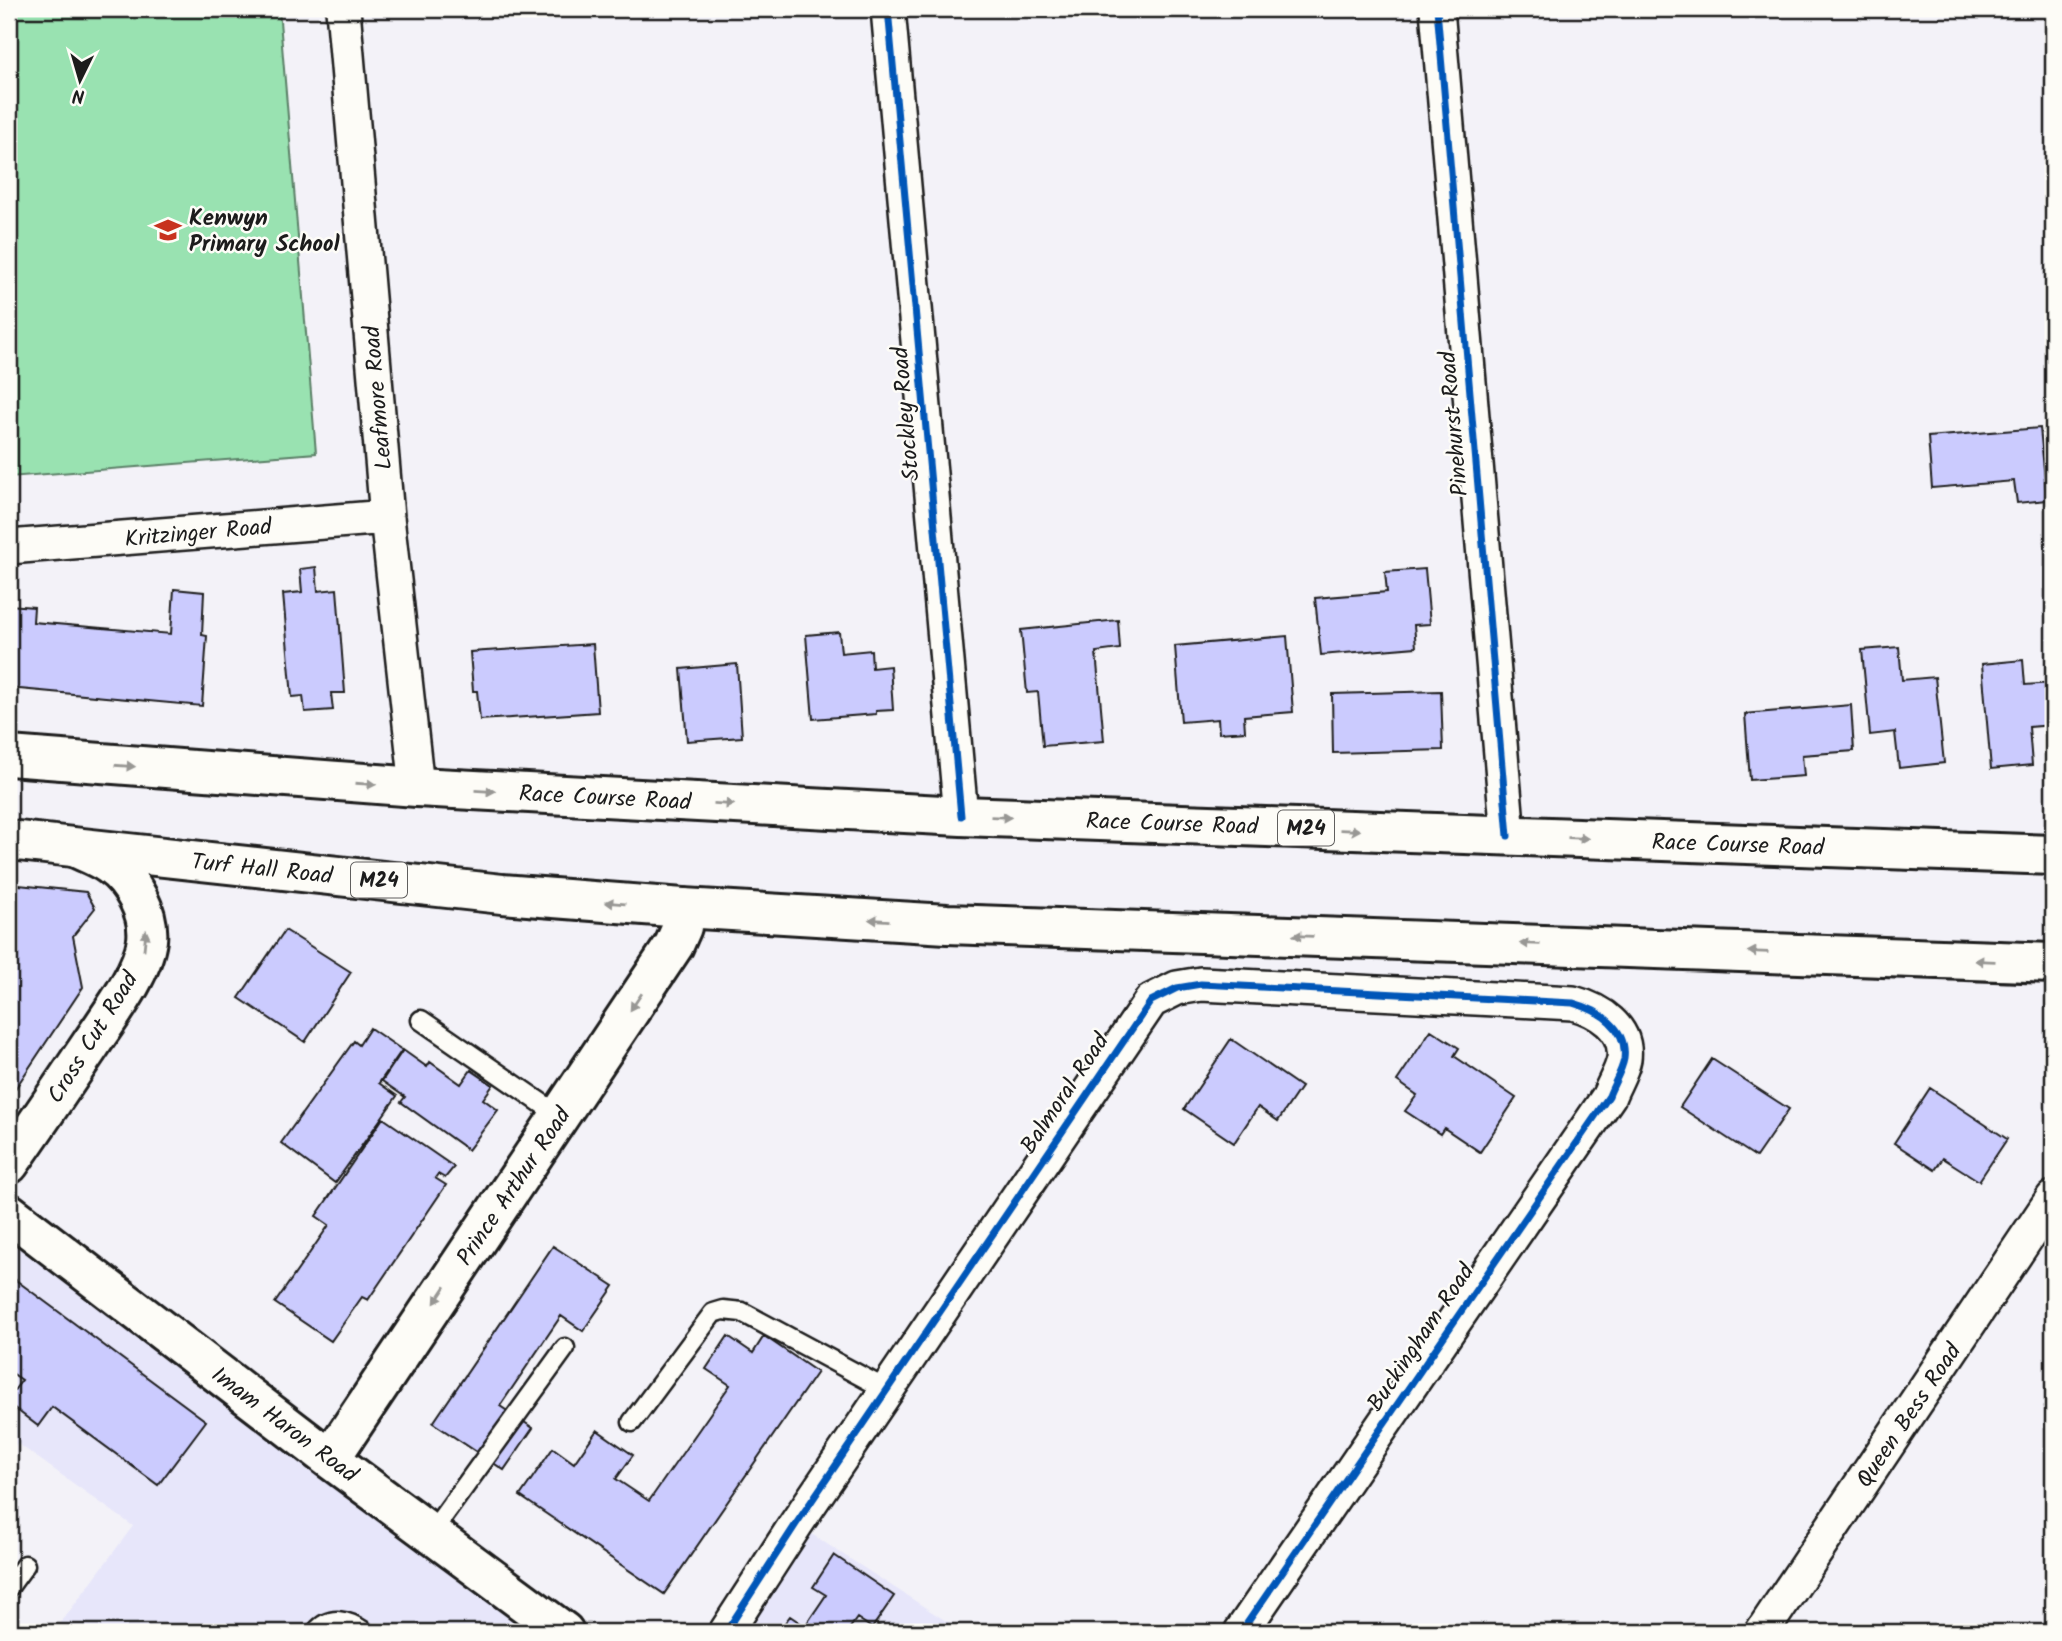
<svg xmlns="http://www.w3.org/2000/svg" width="2062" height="1641" viewBox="0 0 2062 1641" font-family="Kalam,sans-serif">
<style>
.built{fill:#e7e6fa}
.green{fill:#99e2b1;stroke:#5a7f66;stroke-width:2}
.building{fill:#cbcbfe;stroke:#1c1c1c;stroke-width:2}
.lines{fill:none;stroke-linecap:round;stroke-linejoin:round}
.service-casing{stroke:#1c1c1c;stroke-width:23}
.minor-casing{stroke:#1c1c1c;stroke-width:38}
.tertiary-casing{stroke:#1c1c1c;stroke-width:44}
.primary-casing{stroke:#1c1c1c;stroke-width:44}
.service{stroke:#fdfcf7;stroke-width:18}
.minor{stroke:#fdfcf7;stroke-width:33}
.tertiary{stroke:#fdfcf7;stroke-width:38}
.primary{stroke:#fdfcf7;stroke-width:38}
.cycleway-casing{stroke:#fdfcf7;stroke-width:11}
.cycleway{stroke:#0057b8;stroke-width:7}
.oneway{fill:#989794}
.labels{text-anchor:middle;stroke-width:5;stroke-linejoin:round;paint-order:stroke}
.shield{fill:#fdfcf7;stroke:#605f5e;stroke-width:2}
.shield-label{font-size:21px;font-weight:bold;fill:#1c1c1c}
.poi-label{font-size:23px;font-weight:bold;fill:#1c1c1c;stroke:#fdfcf7;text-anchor:start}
.street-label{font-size:23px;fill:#1c1c1c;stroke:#fdfcf7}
</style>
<rect width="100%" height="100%" fill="#f3f2f8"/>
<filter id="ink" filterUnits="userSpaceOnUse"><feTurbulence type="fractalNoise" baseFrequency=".0143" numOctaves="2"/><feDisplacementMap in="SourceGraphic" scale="14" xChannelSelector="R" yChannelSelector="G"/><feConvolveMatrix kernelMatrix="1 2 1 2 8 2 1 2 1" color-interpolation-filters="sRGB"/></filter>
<g filter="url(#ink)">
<path class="built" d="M9,1213l555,419h-510l79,-106 -116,-83 -8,9z
M796,1524l167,108h-237z"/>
<path class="green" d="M9,9h270l37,444 -307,24z"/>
<path class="building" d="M2040,428l7,72 -30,3 -3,-22 -82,7 -4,-51z
M316,567l2,24 19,-2 8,104h-14l2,17 -28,2 -2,-16 -11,1 -9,-103 19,-2 -2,-23z
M1425,569l5,55 -16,1 2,22 -95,8 -6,-57 72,-6 -2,-20z
M174,589l30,3 -2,43 5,1 -5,70 -193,-18v-83l25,2 -1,15 138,12z
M1118,620l2,29 -24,3 8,89 -61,5 -5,-54 -11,1 -6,-63z
M839,632l2,21 30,-3 1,18 18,-2 3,44 -17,1v3l-63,5 -7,-84z
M1287,636l6,76 -49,4 1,15 -26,2 -1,-14 -37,3 -6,-76z
M593,644l5,68 -118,8 -3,-29h-4l-3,-39z
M1899,647l3,33 33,-3 9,86 -45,5 -4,-36 -25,3 -8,-85z
M2023,660l2,25 28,-2v42l-24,2 3,38 -41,4 -9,-105z
M737,664l5,73 -55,4 -6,-72z
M1441,691l2,59 -110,3 -1,-59z
M1851,705l3,46 -52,4 2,21 -54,4 -5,-66z
M9,884l77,8 9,16 -22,28 10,51 -74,111z
M285,930l66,42 -46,70 -66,-44z
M370,1028l32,22 -23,33 18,13 -62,87 -54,-40 73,-102 5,4z
M1431,1030l28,18 -5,8 62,42 -36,54 -36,-24 -4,6 -35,-23 12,-16 -20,-14z
M1231,1039l70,48 -23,34 -20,-14 -24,36 -50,-34z
M403,1050l24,17 3,-5 31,22 10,-14 22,15 -10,14 15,11 -30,40 -67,-48 4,-5 -23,-16z
M1712,1059l77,50 -33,48 -76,-50z
M1930,1088l77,51 -28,42 -36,-23 -8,12 -41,-27z
M383,1118l71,49 -9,11 -7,-4 -3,4 11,7 -78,115 -6,-3 -31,44 -56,-38 54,-78 -13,-9z
M553,1246l61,40 -31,45 -22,-15 -61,90 33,22 -29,42 -71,-47z
M9,1275l197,146 -48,64 -106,-78 -14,19 -29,-22v-7l13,-17 -13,-9z
M728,1336l25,17 11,-17 53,36 -153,222 -144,-98 33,-48 21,15 23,-33 36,25 -17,24 33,22 81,-116 -24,-16z
M834,1555l60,41 -22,32 -15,-10 -10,14h-69l12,-16 15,10 21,-31 -13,-8z
M878,1625l11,7h-15z"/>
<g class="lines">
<g class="service-casing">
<path id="service" d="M421,1020l139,96
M632,1422l81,-109 10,-3 19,2 145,78
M431,1533l134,-185
M9,1587l16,-22
M316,1632c14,-17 32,-12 49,0"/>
</g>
<g class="minor-casing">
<path id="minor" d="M343,9l44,508 30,270
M888,9l73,807
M1437,9l71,827
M9,547l378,-30
M726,1632l70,-108 355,-523 26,-13 24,-4 372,19c26,7 55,25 51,56 -2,12 -11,26 -15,37l-368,536
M1762,1632l291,-434"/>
</g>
<g class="tertiary-casing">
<path id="tertiary" d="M9,1164c28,-40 55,-80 82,-120 19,-29 51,-69 56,-104 3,-27 -15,-60 -37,-75 -10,-7 -23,-12 -34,-17
M9,1213l321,246 234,173
M330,1459l344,-514 8,-18 1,-19"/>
</g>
<g class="primary-casing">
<path id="primary" d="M9,756l408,31 544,29 1092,39
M9,840l493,54 181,14 264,16 1106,39"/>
</g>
<use href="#service" class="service"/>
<use href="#minor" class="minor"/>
<use href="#tertiary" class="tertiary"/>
<use href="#primary" class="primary"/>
<g class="cycleway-casing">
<path id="cycleway" d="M888,9l73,807
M1437,9l71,827
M726,1632l70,-108 355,-523 26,-13 24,-4 372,19c26,7 55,25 51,56 -2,12 -11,26 -15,37l-368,536"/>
</g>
<use href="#cycleway" class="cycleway"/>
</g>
<defs><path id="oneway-solid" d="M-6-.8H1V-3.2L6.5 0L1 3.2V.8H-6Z" transform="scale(1.75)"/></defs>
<g class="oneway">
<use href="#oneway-solid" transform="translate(125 766) rotate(4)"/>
<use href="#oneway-solid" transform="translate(366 784) rotate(4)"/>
<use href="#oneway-solid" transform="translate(485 791) rotate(3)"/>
<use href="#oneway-solid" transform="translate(724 804) rotate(3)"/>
<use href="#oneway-solid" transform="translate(1001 817) rotate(2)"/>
<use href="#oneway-solid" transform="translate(1350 830) rotate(2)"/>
<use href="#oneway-solid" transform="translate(1578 838) rotate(2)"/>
<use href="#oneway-solid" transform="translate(615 903) rotate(-175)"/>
<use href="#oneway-solid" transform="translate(879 920) rotate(-177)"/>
<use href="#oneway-solid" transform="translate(1303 936) rotate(-178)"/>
<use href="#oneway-solid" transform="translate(145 940) rotate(-84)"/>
<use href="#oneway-solid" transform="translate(1530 944) rotate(-178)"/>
<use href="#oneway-solid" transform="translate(1758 952) rotate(-178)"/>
<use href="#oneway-solid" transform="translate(1985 961) rotate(-178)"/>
<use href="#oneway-solid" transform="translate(636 1002) rotate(124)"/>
<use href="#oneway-solid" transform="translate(440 1295) rotate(124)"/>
</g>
</g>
<defs>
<g id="school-bare" transform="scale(2.1)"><path d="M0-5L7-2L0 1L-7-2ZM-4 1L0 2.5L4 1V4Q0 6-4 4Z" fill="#c8321e" stroke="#fdfcf7" stroke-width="2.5" paint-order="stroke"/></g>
</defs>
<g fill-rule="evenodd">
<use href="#school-bare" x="168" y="230"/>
</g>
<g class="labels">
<g class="shield">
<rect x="1278" y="810.5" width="56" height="35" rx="5"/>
<rect x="351" y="862.5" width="56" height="35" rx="5"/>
</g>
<g class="shield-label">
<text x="1306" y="835">M24</text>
<text x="379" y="887">M24</text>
</g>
<g class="poi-label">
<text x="189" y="225">Kenwyn<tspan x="189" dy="26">Primary School</tspan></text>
</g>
<g class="street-label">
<text transform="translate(377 398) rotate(-95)" y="8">Leafmore Road</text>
<text transform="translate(905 414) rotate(-95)" y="8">Stockley Road</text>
<text transform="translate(1453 424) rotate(-95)" y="8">Pinehurst Road</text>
<text transform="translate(198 532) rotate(-5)" y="8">Kritzinger Road</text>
<text transform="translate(605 797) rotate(3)" y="8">Race Course Road</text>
<text transform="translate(1172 823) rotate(2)" y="8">Race Course Road</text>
<text transform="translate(1738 844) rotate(2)" y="8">Race Course Road</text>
<text transform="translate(262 868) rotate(6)" y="8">Turf Hall Road</text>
<text transform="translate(92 1037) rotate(-58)" y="8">Cross Cut Road</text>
<text transform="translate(1064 1093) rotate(-56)" y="8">Balmoral Road</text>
<text transform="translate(513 1186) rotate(-56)" y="8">Prince Arthur Road</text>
<text transform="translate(1420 1337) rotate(-56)" y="8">Buckingham Road</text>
<text transform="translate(1908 1415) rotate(-56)" y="8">Queen Bess Road</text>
<text transform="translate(285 1424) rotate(37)" y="8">Imam Haron Road</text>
</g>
</g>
<rect width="2062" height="1641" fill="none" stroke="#fdfcf7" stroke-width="35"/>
<rect x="18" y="18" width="2027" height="1606" fill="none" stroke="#1c1c1c" stroke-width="2.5" filter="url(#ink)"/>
<g transform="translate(80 80) rotate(185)" stroke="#fdfcf7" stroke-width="5" paint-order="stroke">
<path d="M0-5L12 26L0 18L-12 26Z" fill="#1c1c1c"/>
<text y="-10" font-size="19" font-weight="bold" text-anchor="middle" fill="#1c1c1c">N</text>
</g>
</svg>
